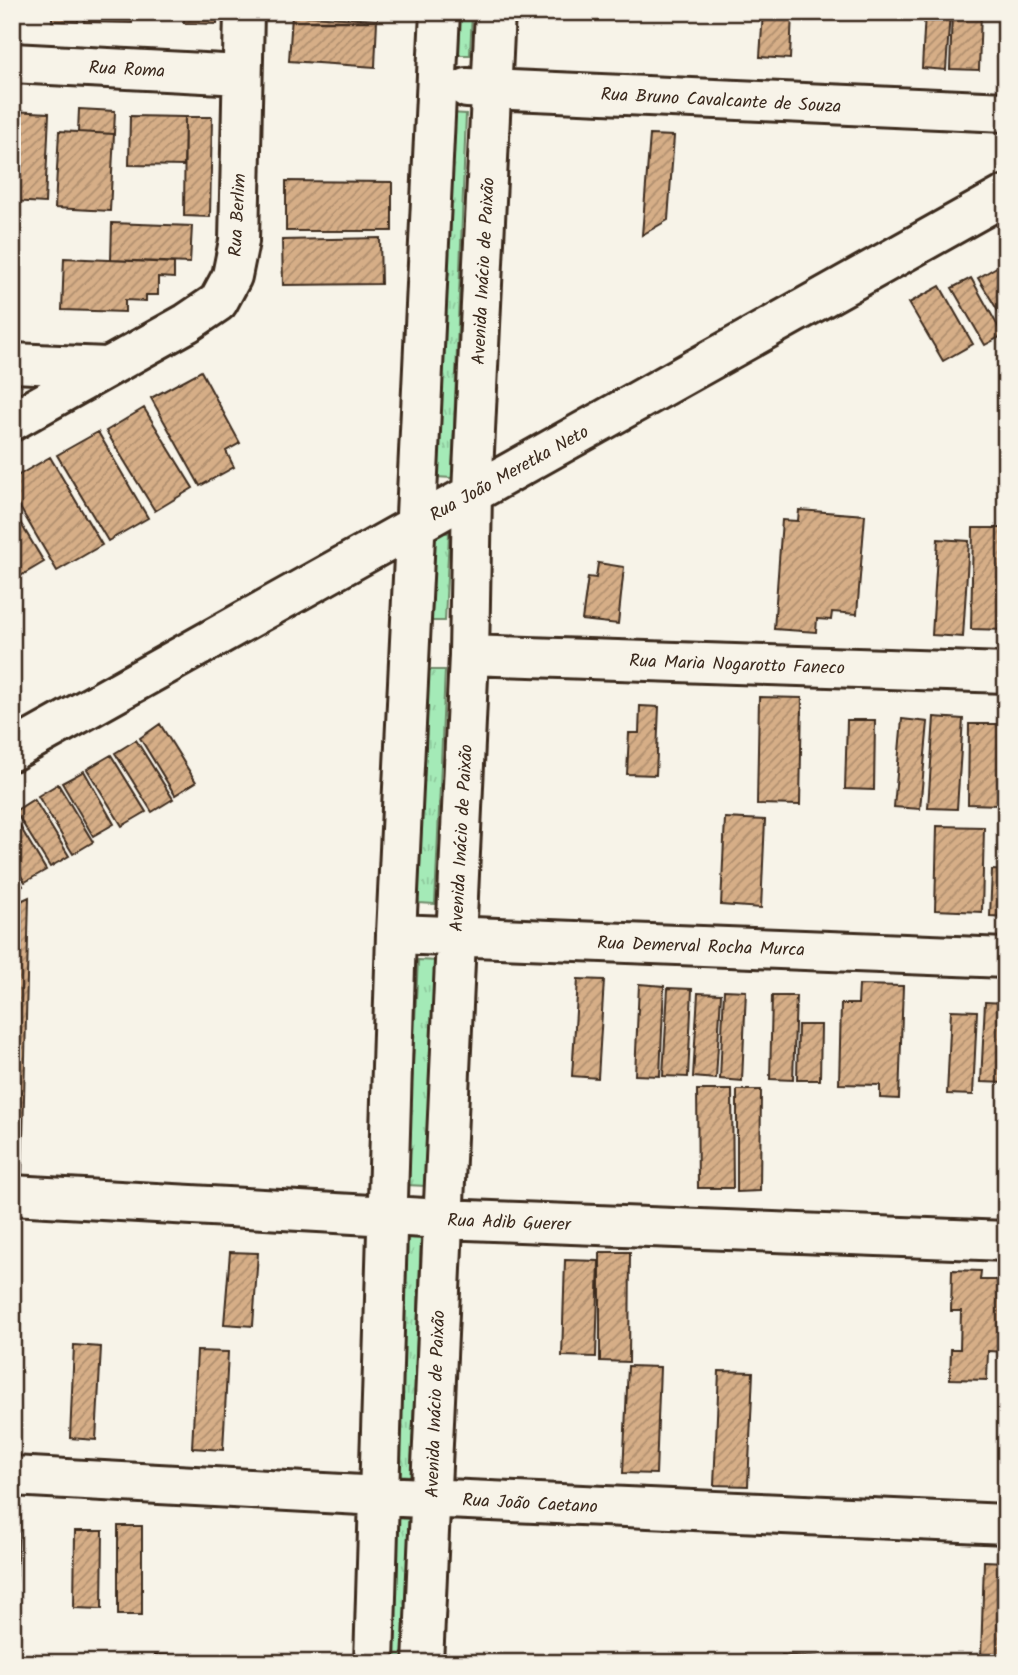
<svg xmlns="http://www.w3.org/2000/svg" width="1018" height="1675" viewBox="0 0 1018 1675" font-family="Kalam,sans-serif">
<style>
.grass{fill:url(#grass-tufts);stroke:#708a6a;stroke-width:2}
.building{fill:url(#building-hatch);stroke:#3b2a1e;stroke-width:2}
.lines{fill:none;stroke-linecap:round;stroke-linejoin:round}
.minor-casing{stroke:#3b2a1e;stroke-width:44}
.minor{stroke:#f7f3e8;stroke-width:38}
.labels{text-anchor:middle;stroke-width:5;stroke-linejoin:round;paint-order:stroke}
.street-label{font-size:18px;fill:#3b2a1e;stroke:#f7f3e8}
</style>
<defs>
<pattern id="grass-tufts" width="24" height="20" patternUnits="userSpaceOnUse" patternTransform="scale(1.75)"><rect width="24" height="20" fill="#a4eab7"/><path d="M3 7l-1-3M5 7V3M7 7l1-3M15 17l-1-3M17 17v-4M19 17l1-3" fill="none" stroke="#8ec99d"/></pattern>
<pattern id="building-hatch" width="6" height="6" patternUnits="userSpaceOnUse" patternTransform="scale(1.75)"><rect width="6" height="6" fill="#d6ae87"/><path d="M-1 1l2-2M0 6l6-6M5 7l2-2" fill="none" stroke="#af8e6e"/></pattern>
</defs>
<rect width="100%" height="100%" fill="#f7f3e8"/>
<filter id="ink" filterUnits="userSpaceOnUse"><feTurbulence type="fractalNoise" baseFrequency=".0143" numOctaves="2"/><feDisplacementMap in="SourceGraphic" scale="14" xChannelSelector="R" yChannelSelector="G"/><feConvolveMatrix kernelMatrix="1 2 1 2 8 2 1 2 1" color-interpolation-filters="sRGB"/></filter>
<g filter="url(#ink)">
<path class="grass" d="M457,12h15l-2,43h-15z
M450,113l16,1 -14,364 -16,-1z
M434,532l15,1 -4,88h-15z
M428,670h17l-10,234 -17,-1z
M418,960l19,1 -11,225 -19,-1z
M403,1235l18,1 -10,240 -18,-1z
M391,1518l18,1 -6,144h-18z"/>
<path class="building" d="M52,12h26v10l-26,-1z
M85,12h47v11l-48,-1z
M184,12h33v12l-33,-1z
M763,12h29l-2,47 -30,-2z
M925,12h25l-4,58 -24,-2z
M952,12h29l-2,58 -29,-1z
M292,15l85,5 -2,47 -86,-6z
M79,109l36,2 -1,23 -36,-2z
M12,111l37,2 -4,90 -33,-2z
M130,116l55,1 -1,49 -55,-1z
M185,117h27l-2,100 -26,-1z
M59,131l55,3 -4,77 -55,-3z
M650,135l24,1 -6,84 -26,15z
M286,181l106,1v49h-106z
M112,223l80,3 -2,37 -79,-3z
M380,238l1,46 -98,1 -1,-45z
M64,258l110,5v15l-16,-1v18h-12v6l-21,-1v12l-63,-2z
M1000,265l6,10v49l-28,-46z
M971,278l32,57 -18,10 -33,-57z
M940,286l33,58 -30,17 -34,-58z
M201,371l39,72 -14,8 8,16 -34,19 -49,-88z
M144,408l49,80 -38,23 -49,-80z
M98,432l50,86 -40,23 -51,-86z
M50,457l52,88 -45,26 -45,-77v-15z
M12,509l32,53 -32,19z
M799,510l66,5 -8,99 -25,-2 -1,8 -14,-1 -1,13 -42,-3 8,-109 16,1z
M973,528h33v102l-35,-1z
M938,539l31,2 -6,96 -31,-2z
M598,563l26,4 -6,57 -36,-4 6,-43 8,1z
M759,697l43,1 -2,107 -43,-1z
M640,706l19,1 -3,68 -29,-1 2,-41h10z
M934,717l29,2 -6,90 -29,-1z
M902,719l26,3 -8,87 -26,-2z
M847,720h28l-1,70 -29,-1z
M160,724l36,58 -21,13 -35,-57z
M969,724h34l-2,81 -33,-1z
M136,740l37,59 -21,13 -37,-59z
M111,755l35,57 -24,14 -35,-57z
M84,771l30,53 -21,12 -31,-53z
M58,784l35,58 -20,12 -35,-58z
M34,799l35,57 -19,11 -35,-56z
M12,813l34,57 -21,12 -13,-20z
M725,818l40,2 -4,88 -40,-3z
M937,826l47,1 -2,85 -47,-2z
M12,868l11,18 -11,6z
M992,870l14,1v46l-16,-1z
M29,897l-7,282 -10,-1v-273z
M578,979l26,1 -6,98 -26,-2z
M639,984l25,2 -4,90 -25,-1z
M859,985l44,1 -4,113 -19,-1v-13l-41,-1 2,-80h17z
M668,988l24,1 -4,88 -25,-1z
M724,990l22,1 -4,90 -22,-2z
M698,993l23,1 -5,85 -23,-2z
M772,996h24l-3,84 -23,-1z
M985,1002l21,1v80l-25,-1z
M951,1010l26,1 -4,84 -26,-1z
M798,1025h23l-1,55h-23z
M697,1090h35l1,98h-35z
M737,1090h24l-1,101 -23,1z
M230,1252l28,1 -5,73 -29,-2z
M600,1252h30l-1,110 -29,-1z
M565,1260l34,1 -3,96 -34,-1z
M952,1270l29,1 -1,9h26v72l-18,-1 -1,29 -37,-1 1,-30h9l1,-38h-10z
M74,1345l27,2 -5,93 -26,-2z
M197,1351l31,1 -5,98 -31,-2z
M628,1366l32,1 -4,107 -33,-1z
M719,1371l34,1 -5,114 -34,-1z
M12,1514l8,1 -5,86h-3z
M118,1526h24v89h-24z
M75,1531h28l-1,78 -28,-1z
M984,1561l22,1v96l-25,-1z
M155,1655h30v8h-31z
M782,1655l35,2v6h-35z"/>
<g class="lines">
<g class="minor-casing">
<path id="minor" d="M12,63l230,12
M467,88l539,24
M12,363l95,4
M12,421l175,-98 31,-21 14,-26 7,-35 5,-229
M469,655l537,18
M12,751l994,-556
M396,934l610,24
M12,1195l431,24 563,22
M12,1476l368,20 626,28
M374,1663l22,-729 44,-922
M423,1663l46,-1008 3,-162 23,-481"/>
</g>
<use href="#minor" class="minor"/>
</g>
</g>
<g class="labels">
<g class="street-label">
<text transform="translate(127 69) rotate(3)" y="6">Rua Roma</text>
<text transform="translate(721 100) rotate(3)" y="6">Rua Bruno Cavalcante de Souza</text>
<text transform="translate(237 215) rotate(-87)" y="6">Rua Berlim</text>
<text transform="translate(483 271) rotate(-87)" y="6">Avenida Inácio de Paixão</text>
<text transform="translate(509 473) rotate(-29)" y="6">Rua João Meretka Neto</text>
<text transform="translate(737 664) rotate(2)" y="6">Rua Maria Nogarotto Faneco</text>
<text transform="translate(461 838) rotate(-87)" y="6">Avenida Inácio de Paixão</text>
<text transform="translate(701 946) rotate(2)" y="6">Rua Demerval Rocha Murca</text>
<text transform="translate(509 1222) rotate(2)" y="6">Rua Adib Guerer</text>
<text transform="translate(435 1404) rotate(-88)" y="6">Avenida Inácio de Paixão</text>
<text transform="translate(530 1503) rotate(3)" y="6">Rua João Caetano</text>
</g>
</g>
<rect width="1018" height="1675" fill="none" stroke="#f7f3e8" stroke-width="42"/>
<rect x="21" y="21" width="976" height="1633" fill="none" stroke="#3b2a1e" stroke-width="2.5" filter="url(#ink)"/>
</svg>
